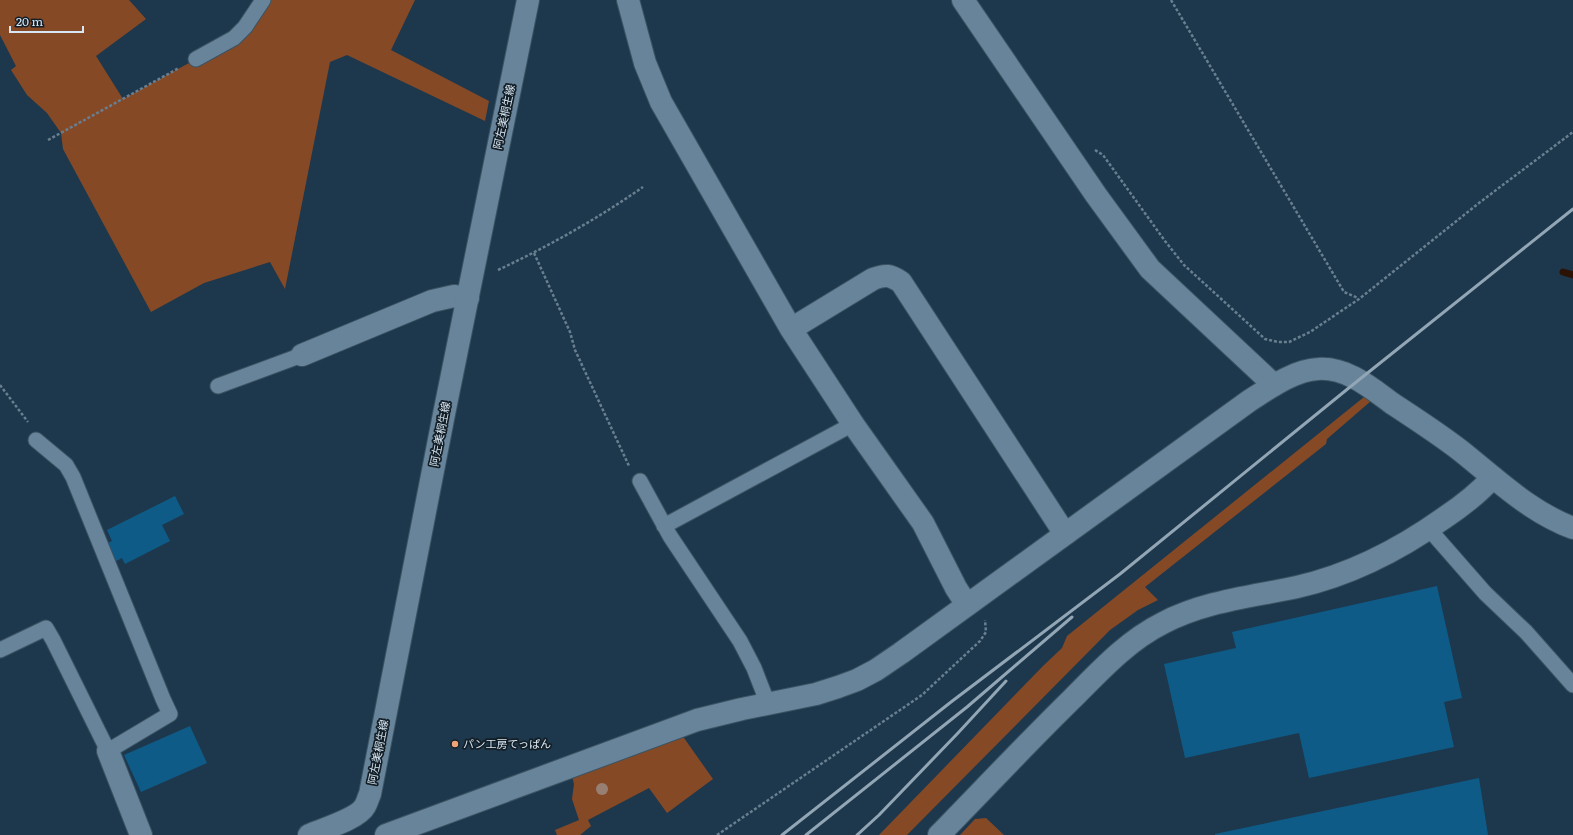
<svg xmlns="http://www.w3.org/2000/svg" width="1573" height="835" viewBox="0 0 1573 835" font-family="Literata,'Noto Sans JP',serif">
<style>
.green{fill:#864926}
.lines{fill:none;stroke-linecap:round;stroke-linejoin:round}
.stream{stroke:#2c1204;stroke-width:7}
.building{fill:#0f5b87}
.lane-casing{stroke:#3b5363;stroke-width:17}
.street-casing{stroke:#3b5363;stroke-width:24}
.secondary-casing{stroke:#3b5363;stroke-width:24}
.path{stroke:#697f90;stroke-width:2.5;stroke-dasharray:3 2;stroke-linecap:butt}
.lane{stroke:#67849a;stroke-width:15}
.street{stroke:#67849a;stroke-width:22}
.secondary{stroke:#67849a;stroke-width:22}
.rail{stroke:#92a6b5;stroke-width:3}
.tree{fill:#987f74}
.poi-dot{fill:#f0a279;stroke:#131e27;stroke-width:1.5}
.labels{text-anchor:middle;stroke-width:3.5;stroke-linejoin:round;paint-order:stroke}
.street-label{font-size:11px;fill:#d7e7f3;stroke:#131e27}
.poi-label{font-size:11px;fill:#d7e7f3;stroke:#131e27;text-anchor:start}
</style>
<rect width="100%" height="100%" fill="#1d384c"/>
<path class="green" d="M0,0h129l17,19 -50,37 27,43 66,-36 6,2 74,-65h146l-24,50 98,51 -4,20 -138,-66 -17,7 -45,227 -15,-27 -66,21 -53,29 -88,-163 -2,-16 -14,-20 -20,-18 -16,-25 5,-4 -16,-31z
M1364,397l7,4 -44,38 -1,5 -181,143 13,13 -20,10 -28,20 -203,205h-28l164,-169 19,-18 5,-12z
M681,736l3,2 29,41 -46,34 -18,-25 -61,32 3,6 -11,9h-23l-2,-5 24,-10 -7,-21 2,-15 -2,-8z
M986,818l18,17h-44l15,-16z"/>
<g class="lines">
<path class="stream" d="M1563,272l10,3"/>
</g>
<path class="building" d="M175,496l9,18 -22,11 8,16 -45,23 -3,-6 -8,4 -9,-18 7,-3 -5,-11z
M1437,586l25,112 -18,4 10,45 -145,31 -10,-45 -114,25 -21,-94 72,-16 -4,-16z
M190,726l17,37 -66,29 -17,-37z
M1479,778l9,57h-273v-1z"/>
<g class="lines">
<g class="lane-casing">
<path id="lane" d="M196,59l38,-21 11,-11 18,-27
M218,386l84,-31
M640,481l30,55 70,105 14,27 14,36
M664,526l189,-102
M1429,529l56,64 41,39 47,53
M0,650l46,-22 7,12 55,111 62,-37 -7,-15 -90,-222 -7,-12 -30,-25"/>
</g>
<g class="street-casing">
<path id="street" d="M628,0l17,63 16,39 130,227 62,95 70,99 33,65 11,17
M963,0l133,195 54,74 124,116
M791,329l82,-50c13,-5 17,-4 28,3l164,252
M302,355l130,-54 22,-5 14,2
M108,751l33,84"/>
</g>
<g class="secondary-casing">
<path id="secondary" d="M309,835c14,-6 49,-16 56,-29 2,-3 3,-8 5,-12l74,-380 84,-414
M386,835l311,-115 45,-11 74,-15 22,-7 19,-7 19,-10 25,-17 348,-252c19,-12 45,-31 69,-32 29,-2 53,19 75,35 23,15 46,30 68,47 35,28 69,61 112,77
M939,835c44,-45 88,-92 133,-136 28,-28 55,-58 91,-76 42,-22 88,-26 134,-36 53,-12 102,-37 147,-69 18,-12 34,-24 49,-41"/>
</g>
<path class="path" d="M1171,0l173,292 14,6
M48,140l131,-72
M1095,150l8,5 62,86 19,24 81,74 13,3h11l21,-10 49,-33 120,-96 94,-71
M534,253l36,79 5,18 54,116
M498,270c51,-24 99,-51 145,-83
M0,385l28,37
M717,835l205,-140 58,-54 6,-9 -1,-12"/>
<use href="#lane" class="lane"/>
<use href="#street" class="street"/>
<use href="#secondary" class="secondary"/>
<path class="rail" d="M782,835l169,-133 169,-128 230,-187 223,-178
M806,835l161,-128 105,-90
M857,835l22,-20 79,-82 48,-52"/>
</g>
<circle class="tree" cx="602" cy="789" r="6"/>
<circle class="poi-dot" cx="455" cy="744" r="4"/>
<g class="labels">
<g class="street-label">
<text transform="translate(504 117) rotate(-78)" y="4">阿左美桐生線</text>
<text transform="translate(440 434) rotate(-79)" y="4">阿左美桐生線</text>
<text transform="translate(378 752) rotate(-79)" y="4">阿左美桐生線</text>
</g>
<g class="poi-label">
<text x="463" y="748">パン工房てっぱん</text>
</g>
</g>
<path d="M10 26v6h73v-6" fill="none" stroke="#d7e7f3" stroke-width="2"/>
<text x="16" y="26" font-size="12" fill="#d7e7f3" stroke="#131e27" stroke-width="3" paint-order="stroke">20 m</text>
</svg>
